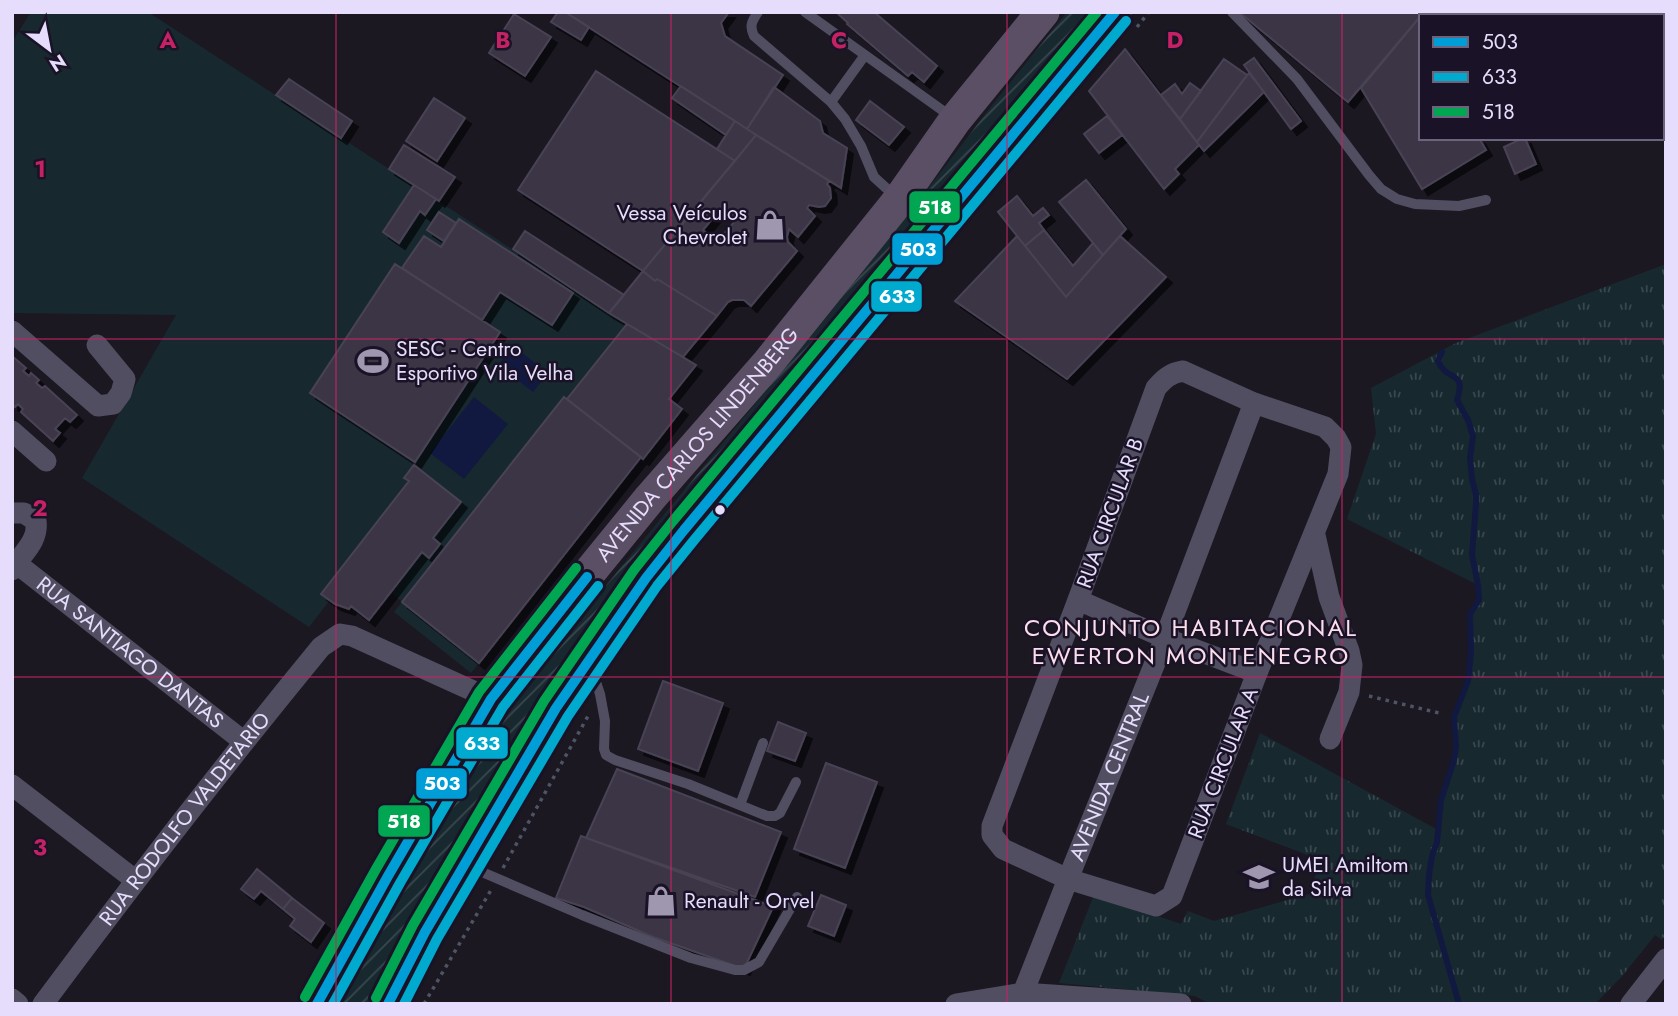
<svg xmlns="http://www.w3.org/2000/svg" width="1678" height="1016" viewBox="0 0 1678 1016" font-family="Jost,sans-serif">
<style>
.grass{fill:url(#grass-tufts)}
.garden{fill:url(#garden-furrows)}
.pitch{fill:#17292f}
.water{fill:#111940}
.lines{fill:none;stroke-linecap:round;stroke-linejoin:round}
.stream{stroke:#111940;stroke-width:6}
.building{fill:#3b3644;stroke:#494355;stroke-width:2;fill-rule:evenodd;filter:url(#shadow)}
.path{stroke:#4d5463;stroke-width:3.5;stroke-dasharray:3.5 5;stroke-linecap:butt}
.lane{stroke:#524e62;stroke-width:10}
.street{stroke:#524e62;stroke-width:21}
.primary{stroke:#5b4f66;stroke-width:33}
.bus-1-casing{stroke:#1a1327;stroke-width:16}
.bus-2-casing{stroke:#1a1327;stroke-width:16}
.bus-3-casing{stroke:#1a1327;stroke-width:16}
.bus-1{stroke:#009ed6;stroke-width:10}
.bus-2{stroke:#00a9ce;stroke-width:10}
.bus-3{stroke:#00a651;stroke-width:10}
.grid{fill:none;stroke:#c42263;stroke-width:2;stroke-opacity:0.55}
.bus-dot{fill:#e6dcfc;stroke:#1a1327;stroke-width:2.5}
.labels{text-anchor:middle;stroke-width:5;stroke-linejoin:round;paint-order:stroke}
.poi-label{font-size:21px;fill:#e6dcfc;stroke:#1a1327;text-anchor:start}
.street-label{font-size:21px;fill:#e6dcfc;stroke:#1a1327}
.quarter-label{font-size:24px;letter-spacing:2px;fill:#fcdeeb;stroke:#1a1327}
.grid-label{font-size:23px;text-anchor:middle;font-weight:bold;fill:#c42263;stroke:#1a1327;stroke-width:5;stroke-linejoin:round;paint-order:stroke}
.line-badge{stroke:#1a1327;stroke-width:2.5}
.badge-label{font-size:19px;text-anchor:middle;font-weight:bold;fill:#fff}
</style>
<defs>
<pattern id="grass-tufts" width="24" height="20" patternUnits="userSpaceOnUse" patternTransform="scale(1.75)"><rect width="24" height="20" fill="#17292f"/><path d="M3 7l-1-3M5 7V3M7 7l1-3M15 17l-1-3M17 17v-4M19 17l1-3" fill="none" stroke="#39474e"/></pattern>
<pattern id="garden-furrows" width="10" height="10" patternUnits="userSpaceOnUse" patternTransform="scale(1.75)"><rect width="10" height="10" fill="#17292f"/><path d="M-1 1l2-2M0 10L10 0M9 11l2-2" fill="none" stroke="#39474e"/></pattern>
<filter id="shadow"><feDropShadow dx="6" dy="6" stdDeviation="0" flood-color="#0009"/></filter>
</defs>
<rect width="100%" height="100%" fill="#1b1822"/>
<path class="grass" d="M1666,264v669l-4,7 -7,-5 -32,40 -28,29h-385l-15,-8 -136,-13 35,-88 87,29 7,-13 26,10 95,-27 12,-34 -95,-36 34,-91 178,97 3,-30 13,-40 2,-13 -2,-30 14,-36 3,-29 -1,-38 8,-14v-15l-131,-66 29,-85 -5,-46 85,-45z"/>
<path class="garden" d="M1067,12h23l-415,511 -301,481h-39l124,-215 76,-116 45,-56 253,-308 114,-145 46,-60z"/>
<path class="pitch" d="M31,12h117l479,312 -60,75 74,58 -170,216 -77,-61 8,-10 -11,-9 -40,13 -2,3 -14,-5 -5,-4 -21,27 -227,-149 94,-163 -164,-2v-271z"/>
<path class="water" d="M513,346l35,27 -15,19 -35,-27z
M474,397l34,27 -44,55 -34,-26z"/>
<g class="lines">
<path class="stream" d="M1442,352l-4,9c9,22 29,8 19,39l11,20 5,16 -3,22 2,21 4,16v9l-4,51 6,30 1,15 -9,14 1,38 -3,29 -14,36 2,30 -2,13 -13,40 -4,42 -5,14 -3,19 -1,20 31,109"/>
</g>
<path class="building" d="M558,12h7l24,15 -8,13 -30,-18z
M569,12h160l-8,11 4,13 58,39 -36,54 -179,-115z
M836,12h38l63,54 -13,16 -12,-10 -4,4 -61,-52 1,-1z
M1239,12h185l-76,90z
M1424,12h16l2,4h-21v122h58l7,12 -64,39 -61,-101z
M514,14l37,23 -26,39 -36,-23z
M1125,49l74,96 -24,24 4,5 -15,15 -75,-98z
M1254,58l47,63 -10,8 -47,-64z
M1224,59l23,16 -50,67 -17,-23z
M596,71l139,90 -92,110 -125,-81z
M1249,73l15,19 -60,59 -7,-9z
M289,79l63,42 -11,17 -65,-43z
M1190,83l11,8 -21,28 -19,-24 14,-11 7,10z
M681,86l54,35 -9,14 -54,-37z
M774,87l46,34 3,12 24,15 -6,40 -94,-59z
M434,98l31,20 -28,43 -31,-20z
M870,101l34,26 -15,18 -33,-25z
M1107,116l15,19 -23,18 -15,-19z
M735,121l21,14 -21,26 -18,-12z
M756,135l73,46 -2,3 3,4 1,10 -6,8 -6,1 -10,-2 -2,3 8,8 -17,21 -9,-8 -2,8 1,5 9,9 -46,55 -7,-6h-12l-4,2 -11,14 -60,-37 -2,2 -12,-10zM721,208l15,12 -19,22 -14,-12z
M1523,138h2l11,26 -21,10 -11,-27z
M404,145l51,32 -16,24 -50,-32z
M1086,180l40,49 -23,26 -44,-53z
M414,185l22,14 -11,16 -5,-4 -21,32 -16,-11z
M1017,196l16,20 10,-8 6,7 -10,8 5,7 -19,16 -27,-34z
M439,212l17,11 -12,18 -17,-11z
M459,219l114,74 -21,32 -52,-33 -18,28 -80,-52 22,-32 17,11z
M1044,230l29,36 20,-23 10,12 -37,42 -41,-51z
M525,231l99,64 -15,18 -96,-64z
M1017,236l49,61 54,-61 46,41 -99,102 -112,-78z
M395,264l105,68 -85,130 -105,-69z
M643,271l12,10 2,-2 60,37 -34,41 -74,-44z
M627,324l69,41 -27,34 13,10 -39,50 -76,-60z
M12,356l14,12 -3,3 6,5 2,-3 8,7 -3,3 6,5 3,-2 32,29 -7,7 -5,-4 -10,11 5,4 -7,8 -32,-29 2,-3 -5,-5 -3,3 -3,-3z
M564,397l77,60 -162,206 -77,-61z
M414,465l47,37 -28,36 7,6 -11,14 -7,-6 -53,68 -18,-14 -2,3 -14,-5 -14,-10 88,-113 -5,-3z
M663,681l60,22 -25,68 -60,-22z
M778,722l28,11 -11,28 -28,-10z
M826,763l51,19 -32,86 -51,-19z
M617,769l164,63 -26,65 -169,-59z
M581,836l182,67 11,2 -30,64 -91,-32 -69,-30 -28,-9z
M257,869l35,29 -9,11 -22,-18 -7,8 -13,-10z
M821,895l25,10 -12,31 -26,-10z
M292,898l32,25 -13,19 -21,-16 5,-7 -12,-10z"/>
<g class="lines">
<path class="path" d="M1137,27l12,-15
M1369,696l74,18
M503,868l85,-152
M424,1004l67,-114"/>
<path class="lane" d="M758,12c-6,9 -9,14 -4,24l77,66 14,17 16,27 13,31 23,21
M805,12l148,106
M1232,12l65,67 72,96 12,14 16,10 18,5 44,2 27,-6
M831,102l34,-47
M591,667l9,27 5,27 -1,28 2,6 9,5 73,24 79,32h8l5,-3 16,-31
M740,805l23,-62
M468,866l114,49 109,43 44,12h9l15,-8 38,-65"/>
<g class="street">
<path d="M1662,21l4,6"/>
<path d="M12,331l86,75 15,-2 8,-11 4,-14 -28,-34"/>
<path d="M1183,371l71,32 71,24 11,11 5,9 -3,27 -81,199 -85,223 -16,10 -88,-27 -65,-30 -11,-14v-9l86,-226 78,-212c8,-9 14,-15 27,-17z"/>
<path d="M12,431l34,30"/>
<path d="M12,513h12l12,8c3,21 -15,33 -24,49"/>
<path d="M1315,535l14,62 20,54 3,14 -3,27 -19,47"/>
<path id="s1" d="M16,563l227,178"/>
<path d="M1078,600l87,38 92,35"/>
<path d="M12,785l123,95"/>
<path id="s2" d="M1023,993l45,-114 97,-241 89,-235"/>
<path d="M12,999l6,5"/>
<path id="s3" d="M43,1004c90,-121 182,-240 278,-357l19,-13 12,2 139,63"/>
<path d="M956,1004l67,-11 158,11"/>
<path d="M1631,1004l35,-45"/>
</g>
<g class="primary">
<path id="s4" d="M317,1004l71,-128 103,-177 54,-72 105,-129 118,-135 131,-163 56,-80 88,-108"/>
<path d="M388,1004l37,-72 131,-224 90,-130 38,-48 431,-518"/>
</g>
<g class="bus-1-casing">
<path id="bus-1" d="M317,1004l71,-128 103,-177 96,-122
M388,1004l37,-72 131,-224 90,-130 38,-48 431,-518"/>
</g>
<g class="bus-2-casing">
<path id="bus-2" d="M333,1004l67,-121 103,-176 95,-121
M404,1004l33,-65 131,-223 89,-130 38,-47 431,-518"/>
</g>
<g class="bus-3-casing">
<path id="bus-3" d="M305,997l71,-128 103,-177 97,-124
M376,998l37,-73 131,-224 90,-131 39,-49 424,-509"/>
</g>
<use href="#bus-1" class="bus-1"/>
<use href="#bus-2" class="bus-2"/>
<use href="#bus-3" class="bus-3"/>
</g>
<path class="grid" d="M336,12v992M671,12v992M1007,12v992M1342,12v992M12,339h1654M12,677h1654"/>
<defs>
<g id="shop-bare" transform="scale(2.415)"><path d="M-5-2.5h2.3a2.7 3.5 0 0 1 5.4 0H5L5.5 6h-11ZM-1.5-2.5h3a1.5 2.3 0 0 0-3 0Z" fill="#9f97b0" stroke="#1a1327" stroke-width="2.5" paint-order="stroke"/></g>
<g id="stadium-bare" transform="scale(2.415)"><path d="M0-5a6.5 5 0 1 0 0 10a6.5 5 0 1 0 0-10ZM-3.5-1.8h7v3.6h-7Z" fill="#9f97b0" stroke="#1a1327" stroke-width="2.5" paint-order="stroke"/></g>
<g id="school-bare" transform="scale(2.415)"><path d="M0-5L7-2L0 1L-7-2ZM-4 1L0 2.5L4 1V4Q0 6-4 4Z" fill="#9f97b0" stroke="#1a1327" stroke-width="2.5" paint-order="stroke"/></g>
</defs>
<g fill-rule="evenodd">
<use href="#shop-bare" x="770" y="225"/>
<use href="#stadium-bare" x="373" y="361"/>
<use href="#school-bare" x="1259" y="877"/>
<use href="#shop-bare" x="661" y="901"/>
</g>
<circle class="bus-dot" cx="720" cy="510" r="6"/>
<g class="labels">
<g class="poi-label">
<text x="747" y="220" text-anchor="end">Vessa Veículos<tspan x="747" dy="24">Chevrolet</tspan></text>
<text x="396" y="356">SESC - Centro<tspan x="396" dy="24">Esportivo Vila Velha</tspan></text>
<text x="1282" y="872">UMEI Amiltom<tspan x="1282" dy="24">da Silva</tspan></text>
<text x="684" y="908">Renault - Orvel</text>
</g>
<g class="street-label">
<text dy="7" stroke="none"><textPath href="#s4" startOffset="679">AVENIDA CARLOS LINDENBERG</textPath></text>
<text transform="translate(1110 513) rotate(-70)" y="7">RUA CIRCULAR B</text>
<text dy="7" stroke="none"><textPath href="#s1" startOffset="145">RUA SANTIAGO DANTAS</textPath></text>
<text transform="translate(1223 763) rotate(-69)" y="7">RUA CIRCULAR A</text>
<text dy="7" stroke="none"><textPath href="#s2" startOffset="233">AVENIDA CENTRAL</textPath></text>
<text dy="7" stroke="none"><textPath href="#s3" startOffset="233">RUA RODOLFO VALDETARIO</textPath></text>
</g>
<g class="quarter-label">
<text x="1191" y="636">CONJUNTO HABITACIONAL<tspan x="1191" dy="28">EWERTON MONTENEGRO</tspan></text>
</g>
</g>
<g class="grid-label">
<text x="168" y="48">A</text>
<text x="503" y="48">B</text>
<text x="839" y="48">C</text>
<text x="1175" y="48">D</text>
<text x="40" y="177">1</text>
<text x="40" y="516">2</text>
<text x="40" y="855">3</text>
</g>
<g class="line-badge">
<rect x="908" y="190" width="53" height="34" rx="7" fill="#00a651"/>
<rect x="891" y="232" width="53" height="34" rx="7" fill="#009ed6"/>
<rect x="870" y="280" width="53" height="33" rx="7" fill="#00a9ce"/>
<rect x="455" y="726" width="54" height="34" rx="7" fill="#00a9ce"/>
<rect x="415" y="767" width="53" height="33" rx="7" fill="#009ed6"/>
<rect x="377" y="804" width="54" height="34" rx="7" fill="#00a651"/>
</g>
<g class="badge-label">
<text x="935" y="214">518</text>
<text x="918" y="256">503</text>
<text x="897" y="303">633</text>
<text x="482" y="750">633</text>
<text x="442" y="790">503</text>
<text x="404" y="828">518</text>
</g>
<rect width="1678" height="1016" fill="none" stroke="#e6dcfc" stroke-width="28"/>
<rect x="1419" y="14" width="245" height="126" fill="#1a1327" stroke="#6c637c" stroke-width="2"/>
<rect x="1433" y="37" width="35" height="10" fill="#009ed6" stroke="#6c637c" stroke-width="2"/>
<text x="1482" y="49" font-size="21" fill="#e6dcfc">503</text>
<rect x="1433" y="72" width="35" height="10" fill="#00a9ce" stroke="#6c637c" stroke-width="2"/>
<text x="1482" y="84" font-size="21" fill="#e6dcfc">633</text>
<rect x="1433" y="107" width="35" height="10" fill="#00a651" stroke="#6c637c" stroke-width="2"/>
<text x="1482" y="119" font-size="21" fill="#e6dcfc">518</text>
<g transform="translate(49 49) rotate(148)" stroke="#1a1327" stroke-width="5" paint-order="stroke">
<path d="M0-5L12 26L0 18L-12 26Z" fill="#e6dcfc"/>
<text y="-10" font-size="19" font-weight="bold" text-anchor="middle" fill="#e6dcfc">N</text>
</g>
</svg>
